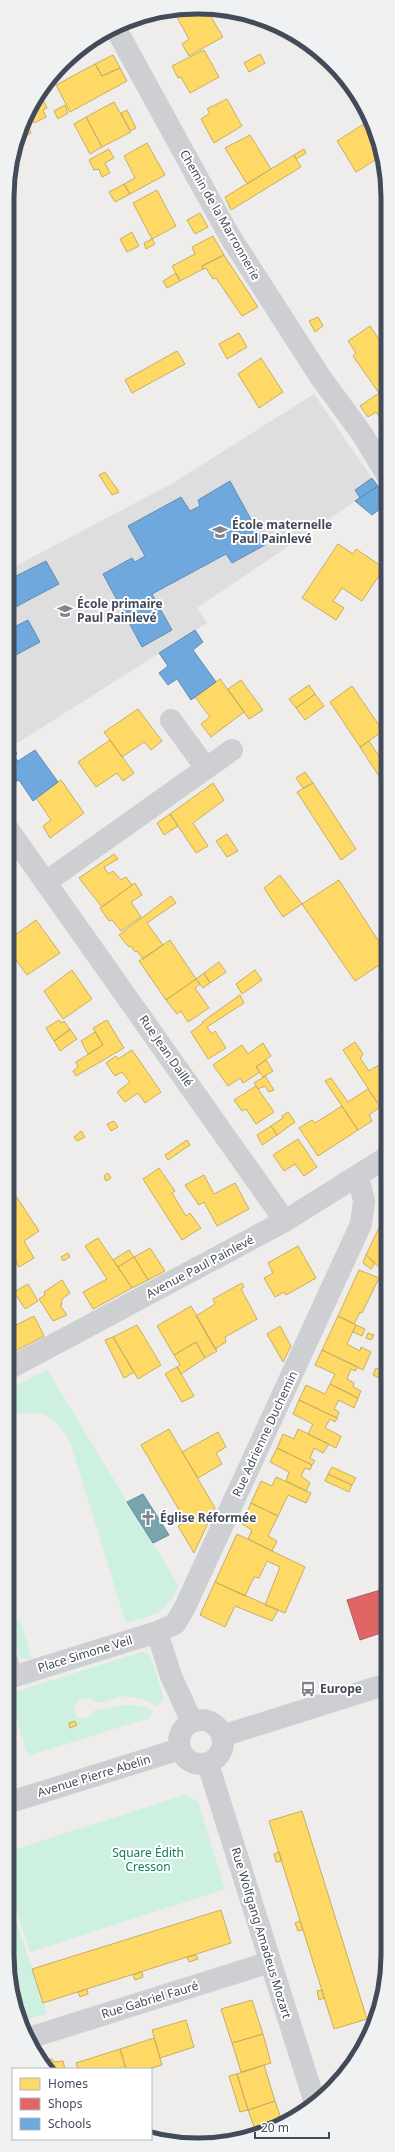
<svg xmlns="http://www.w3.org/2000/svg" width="395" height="2152" viewBox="0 0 395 2152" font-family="'Noto Sans',sans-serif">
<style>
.education{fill:#dfdedf}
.green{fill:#cef0e0}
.homes{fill:#ffd966;stroke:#c7ae63}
.shops{fill:#e06666;stroke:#b15e63}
.schools{fill:#6fa8dc;stroke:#628cb5}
.public{fill:#76a5af;stroke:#678a96}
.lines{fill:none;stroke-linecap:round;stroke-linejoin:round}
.minor{stroke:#cdcfd2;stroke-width:22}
.secondary{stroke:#ccced2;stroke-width:22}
.labels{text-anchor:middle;stroke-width:4;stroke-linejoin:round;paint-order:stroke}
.street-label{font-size:12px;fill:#434b5b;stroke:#fff}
.poi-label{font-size:12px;font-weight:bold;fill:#434b5b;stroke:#fff;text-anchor:start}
.park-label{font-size:12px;fill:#0e815c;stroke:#fff}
.rim{fill:none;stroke:#434b5b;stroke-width:5}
</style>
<rect width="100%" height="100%" fill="#eeedec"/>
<path class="education" d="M314,394l58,84 -17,12 5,8 -163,110 10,15 -199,126v-179l165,-87z"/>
<path class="green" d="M47,1370l132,216c-15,29 -22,28 -53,37l-55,-179c-15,-29 -30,-38 -64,-27l1,-28z
M20,1619l12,40 -12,-1 -6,-15 -7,-6v-14z
M141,1652l6,1 4,5 13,40 -7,8c-11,-6 -25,-11 -38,-9 -11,3 -19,10 -30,1l-9,1 -6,7v6l4,6c9,1 12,0 17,-8 25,-1 32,-12 58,1l-4,7 -121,38 -19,-62z
M184,1795l14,6 27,88 -195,63 -23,-71v-29z
M13,1911l34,103 -24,7 -7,-20 -9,-47v-41z"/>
<path class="homes" d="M207,10l16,27 -34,19 -7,-12 7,-5 -15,-27z
M204,50l15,27 -29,16 -9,-16 -3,1 -6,-12z
M260,54l5,9 -16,9 -5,-9z
M113,55l7,13 -18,8 -7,-12z
M95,64l7,12 18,-8 7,13 -57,31 -14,-27z
M40,94l7,14 -4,2 3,7 -12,6 -4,-6 -3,2 5,-17z
M227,99l15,27 -28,17 -13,-24 9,-6 -3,-4z
M114,102l17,30 -29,15 -16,-30z
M65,105l3,8 -10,6 -4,-8z
M127,110l9,18 -6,3 -9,-18z
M86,117l16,30 -12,7 -16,-30z
M370,120l10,37 -24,15 -19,-31z
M29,128l2,5 -11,6 2,-7z
M250,135l21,34 -24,15 -22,-36z
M147,143l18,32 -35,19 -6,-10 11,-6 -11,-22z
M109,149l5,9 -9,5 5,10 -8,4 -3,-8 -5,1 -5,-10z
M304,149l2,4 -10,6 -2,-4z
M294,155l7,12 -70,43 -6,-13z
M124,184l6,10 -15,8 -6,-10z
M157,190l19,36 -24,13 -19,-36z
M200,213l8,14 -13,7 -8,-14z
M132,232l7,14 -12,6 -7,-13z
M213,236l11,19 -22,11 1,3 -23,12 -8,-15 23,-12 -3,-7z
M152,239l3,5 -9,5 -2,-6z
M224,255l34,52 -16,9 -26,-38 -3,1 -7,-11 -3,1 -1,-3z
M176,273l4,8 -13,7 -4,-7z
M318,317l5,9 -8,6 -6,-11z
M370,326l17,26v35l-8,6 -26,-37 3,-3 -8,-12z
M239,333l8,14 -20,12 -8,-15z
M177,351l8,13 -53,29 -7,-13z
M261,358l22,34 -24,16 -21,-34z
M379,393l8,10v25l-11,-16 -8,5 -8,-11z
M105,472l14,20 -7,3 -13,-20z
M338,544l15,10 3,-5 28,19 -22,33 -20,-13 -9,13 11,7 -8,12 -34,-22z
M220,679l24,33 -33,25 -10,-13 9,-7 -15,-20z
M241,680l22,30 -14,9 -21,-30z
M309,685l6,9 -19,14 -7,-9z
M352,686l31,45 -23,16 -30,-45z
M315,694l9,12 -19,14 -9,-12z
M138,709l24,32 -11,9 -7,-8 -22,15 -18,-25z
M110,740l24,33 -11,8 -6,-8 -21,14 -18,-25z
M369,741l18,27 -1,19 -26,-40z
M305,772l8,11 -10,5 -7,-10z
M61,780l23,33 -34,25 -7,-12 8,-6 -15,-22z
M213,783l11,17 -31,23 15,23 -12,7 -26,-39z
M313,783l43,66 -15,11 -44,-68z
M170,814l8,12 -14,9 -7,-12z
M227,834l11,17 -11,6 -11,-16z
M114,854l4,5 -14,8 4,7 5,-3 8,9 5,-3 6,8 -30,22 -23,-29z
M280,875l22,29 -19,13 -19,-29z
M339,880l48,74v6l-32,21 -53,-77z
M135,883l7,12 -11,7 10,15 -20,14 -9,-11 -3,1 -9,-13z
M8,885l7,12 -7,5z
M171,896l5,7 -29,20 16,22 -20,14 -6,-8 -2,1 -4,-6 -2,1 -10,-12z
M36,920l24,33 -33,22 -19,-26v-9z
M170,940l26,39 -30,21 -27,-39z
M219,962l7,10 -16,11 -6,-10z
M72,970l20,29 -29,20 -19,-28z
M255,970l7,10 -20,14 -6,-10z
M204,973l6,10 -7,5 -7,-9z
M196,979l4,5 -5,4 14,20 -21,14 -7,-11 -4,3 -11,-14z
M240,995l4,8 -37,24 5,7 3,-3 11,17 -18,11 -17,-27 12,-9 -1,-1z
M59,1020l2,3 3,-2 6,9 -16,11 -8,-13z
M107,1020l17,28 -48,28 -3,-5 5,-4 -2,-5 27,-17 -10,-17z
M386,1028l1,3 -1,13 -7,-11z
M70,1029l7,10 -17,12 -6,-10z
M95,1032l8,13 -15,9 -7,-13z
M355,1042l8,12 -3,4 9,13 18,-11v36l-10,6 -34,-52z
M263,1043l8,13 -15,11 4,5 -17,11 -3,-5 -12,8 -15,-21 29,-20 6,9z
M132,1050l29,42 -16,11 -7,-10 -13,9 -8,-10 13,-10 -8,-10 -7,4 -9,-13 10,-7 2,3z
M266,1060l7,11 -10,6 -7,-10z
M265,1076l9,14 -5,2 -4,-6 -7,3 -4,-6z
M331,1078l17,24 20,-13 12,18 -11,8 3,6 -14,9 -33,-49z
M256,1086l18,26 -18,12 -10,-15 -4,2 -8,-11z
M342,1106l16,24 -40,26 -19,-28 13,-8 3,3z
M288,1112l7,10 -18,13 -6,-9 12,-8 -1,-2z
M114,1121l4,6 -7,4 -4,-7z
M271,1126l6,9 -15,10 -5,-10z
M81,1131l4,6 -8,4 -3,-4z
M298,1139l19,28 -13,9 -9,-12 -11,7 -11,-16z
M187,1140l3,5 -22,15 -3,-5z
M159,1168l16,23 -3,2 14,23 4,-3 11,15 -19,12 -39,-61z
M108,1173l3,5 -5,3 -2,-5z
M204,1175l10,19 21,-11 14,26 -32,17 -13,-24 -5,3 -14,-20z
M8,1184l31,47 -15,10 10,17 -15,9 -11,-18z
M386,1213l1,2v60l-21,-20z
M98,1238l34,50 -39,21 -10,-17 24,-13 -22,-33z
M298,1246l18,32 -30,17 -2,-3 -9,5 -11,-19 9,-5 -5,-10z
M150,1248l15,23 -17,9 -14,-23z
M129,1250l5,7 -16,10 -5,-7z
M68,1253l2,4 -7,4 -2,-4z
M366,1255l9,8 -4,6 -8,-6z
M134,1257l14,23 -16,8 -14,-21z
M359,1270l20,8 -17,35 -2,-1 -6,12 -16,-8z
M62,1280l8,13 -8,6 -1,8 6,8 -14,6 -14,-22 6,-4 -1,-3z
M242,1283l2,4 -3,2 16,30 -32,18 1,5 -11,7 -19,-33 19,-12 -2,-5z
M28,1284l10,17 -13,8 -11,-17z
M191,1306l26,45 -12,7 -9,-16 -22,13 -17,-29z
M34,1316l10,20 -36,19v-26z
M338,1316l18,9 -9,19 13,7 1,-4 10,5 -8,18 -41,-20z
M137,1325l24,40 -23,14 -25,-42z
M356,1325l9,4 -3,7 -9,-4z
M280,1326l11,20 -8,16 -16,-28z
M368,1333l6,2 -3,5 -5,-2z
M113,1337l21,35 -10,6 -19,-38z
M196,1342l9,16 -24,16 -4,-7 3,-2 -6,-10z
M322,1350l36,17 -3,4 -4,-2 -4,10 7,4 -1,4 8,4 -3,7 -28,-14 5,-10 -20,-9z
M177,1367l17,29 -12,6 -17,-28z
M376,1368l11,5 -4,7 -10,-5z
M330,1384l28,14 -4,10 -15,-8 -5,9 5,3 -2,6 -38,-18 7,-15 19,9z
M299,1400l38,18 -2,4 -5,-3 -5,9 16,8 -5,12 -28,-14 5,-10 -20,-10z
M169,1429l46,79 -21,45 -16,-27 8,-4 -45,-77z
M298,1429l31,15 -6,9 -9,-5 -4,10 5,3 -3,4 -35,-17 6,-14 11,5z
M218,1432l8,15 -10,6 6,11 -24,14 -16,-26z
M277,1448l35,17 -2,5 -5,-2 -4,8 9,7 -4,8 -20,-10 3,-9 -19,-10z
M332,1467l24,11 -4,7 -24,-11z
M328,1474l24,11 -3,7 -24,-11z
M276,1477l35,16 -5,10 -18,-8 -10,21 -27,-13 10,-22 11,5z
M251,1503l27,13 -10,20 9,5 -5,10 -24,-12 4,-9 -10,-6z
M237,1534l68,33 -20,46 -20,-8 15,-38 -13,-6 -8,17 -5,-1 -9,19 -30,-14z
M215,1582l63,28 -6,11 -37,-15 -10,21 -25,-12z
M75,1721l2,4 -7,3 -1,-5z
M302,1811l65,208 -33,10 -65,-208z
M279,1852l3,9 -6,1 -2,-8z
M386,1859v14l-4,-13z
M221,1910l10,33 -188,60 -11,-34z
M300,1921l3,9 -5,1 -3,-8z
M196,1955l2,4 -9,3 -2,-5z
M142,1972l1,5 -8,3 -2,-5z
M87,1989l1,5 -8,3 -2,-5z
M322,1990l2,8 -5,2 -2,-9z
M252,2000l11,34 -31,9 -11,-34z
M186,2020l8,27 -34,11 -8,-28z
M263,2034l8,29 -30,9 -9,-29z
M154,2038l8,27 -13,4h-23l-6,-20z
M120,2049l6,20h-48l-2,-6z
M52,2059l2,3 9,-1 2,8h-16l-6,-9z
M264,2065l11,36 -27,9 -11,-36z
M237,2074l11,36 -8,2 -11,-36z
M275,2101l7,20 -25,14 -9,-25z"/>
<path class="shops" d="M387,1588v43l-27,9 -13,-40z"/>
<path class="schools" d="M372,478l6,8 -18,12 -5,-8z
M230,481l35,64 -33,18 -6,-9 -74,40 20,36 -30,17 -39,-73 29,-16 3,4 10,-6 -17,-30 53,-29 9,14 10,-5 -2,-6z
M378,486l9,15v3l-15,11 -17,-14z
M46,561l13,23 -51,27v-31z
M28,620l12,22 -24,13 -8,-14v-11z
M195,630l8,12 -10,8 23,32 -25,18 -14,-21 -9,6 -9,-12 9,-7 -9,-13z
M8,641l8,14 -8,4z
M12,746l5,8 -3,2 4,5 17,-11 23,32 -25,19 -14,-21 -10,5 -1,-36z"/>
<path class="public" d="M143,1494l26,41 -16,8 -26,-41z"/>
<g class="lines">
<path class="minor" d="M116,29l113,206 92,143 41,56 25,41
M171,720l35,48
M8,829l277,392
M46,882l186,-132
M8,1369l277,-148 102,-64
M7,1660l5,17 145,-45
M192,1722l-21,-46 -14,-44 18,-8 10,-17 176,-383 3,-23 -6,-25
M208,1764l107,339
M29,2038l241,-76"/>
<path class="secondary" d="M179 1742a22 22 0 1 1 44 0a22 22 0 1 1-44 0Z
M222,1736l165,-52
M7,1803l173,-54"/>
</g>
<defs>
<g id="school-bare" transform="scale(1.2)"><path d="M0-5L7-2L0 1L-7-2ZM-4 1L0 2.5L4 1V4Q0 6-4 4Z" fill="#7f848e" stroke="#fff" stroke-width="2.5" paint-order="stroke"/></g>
<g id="church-bare" transform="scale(1.2)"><path d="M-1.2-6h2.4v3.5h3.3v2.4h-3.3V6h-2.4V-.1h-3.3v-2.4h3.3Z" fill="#7f848e" stroke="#fff" stroke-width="2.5" paint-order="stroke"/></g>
<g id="bus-bare" transform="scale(1.2)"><path d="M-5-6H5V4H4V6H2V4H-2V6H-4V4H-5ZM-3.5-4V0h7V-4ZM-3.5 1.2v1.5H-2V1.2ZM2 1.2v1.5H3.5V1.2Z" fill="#7f848e" stroke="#fff" stroke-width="2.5" paint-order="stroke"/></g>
</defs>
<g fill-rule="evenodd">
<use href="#school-bare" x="220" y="532"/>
<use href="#school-bare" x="65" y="611"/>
<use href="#church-bare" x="148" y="1518"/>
<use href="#bus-bare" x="308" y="1689"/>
</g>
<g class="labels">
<g class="street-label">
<text transform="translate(220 215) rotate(60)" y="4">Chemin de la Marronnerie</text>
<text transform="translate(166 1051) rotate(55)" y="4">Rue Jean Daillé</text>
<text transform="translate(200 1267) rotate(-28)" y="4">Avenue Paul Painlevé</text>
<text transform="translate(265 1434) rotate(-65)" y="4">Rue Adrienne Duchemin</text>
<text transform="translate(85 1654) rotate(-17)" y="4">Place Simone Veil</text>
<text transform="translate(94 1776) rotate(-17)" y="4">Avenue Pierre Abelin</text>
<text transform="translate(261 1933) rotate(73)" y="4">Rue Wolfgang Amadeus Mozart</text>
<text transform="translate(150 2000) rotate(-17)" y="4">Rue Gabriel Fauré</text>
</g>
<g class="poi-label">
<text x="232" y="529">École maternelle<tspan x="232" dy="14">Paul Painlevé</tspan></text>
<text x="77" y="608">École primaire<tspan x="77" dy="14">Paul Painlevé</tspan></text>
<text x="160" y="1522">Église Réformée</text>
<text x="320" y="1693">Europe</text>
</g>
<g class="park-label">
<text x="148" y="1857">Square Édith<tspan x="148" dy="14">Cresson</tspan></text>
</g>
</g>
<path d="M0 0H395V2152H0ZM197 14H198A183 183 0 0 1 381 197V1955A183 183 0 0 1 198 2138H197A183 183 0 0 1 14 1955V197A183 183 0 0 1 197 14Z" fill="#f0f1f2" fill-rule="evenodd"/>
<path class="rim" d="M197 14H198A183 183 0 0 1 381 197V1955A183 183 0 0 1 198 2138H197A183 183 0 0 1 14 1955V197A183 183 0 0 1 197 14Z"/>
<rect x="12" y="2068" width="140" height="72" fill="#ffffff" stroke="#b4b7bd"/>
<rect x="20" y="2078" width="20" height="12" fill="#ffd966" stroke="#b4b7bd"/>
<text x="48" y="2088" font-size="12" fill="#434b5b">Homes</text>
<rect x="20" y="2098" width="20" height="12" fill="#e06666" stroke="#b4b7bd"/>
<text x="48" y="2108" font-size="12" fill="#434b5b">Shops</text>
<rect x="20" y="2118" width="20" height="12" fill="#6fa8dc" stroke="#b4b7bd"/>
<text x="48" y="2128" font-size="12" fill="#434b5b">Schools</text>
<path d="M255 2132v6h74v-6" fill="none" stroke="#434b5b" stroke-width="2"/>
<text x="261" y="2132" font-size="12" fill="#434b5b" stroke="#ffffff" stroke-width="3" paint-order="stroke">20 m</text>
</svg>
